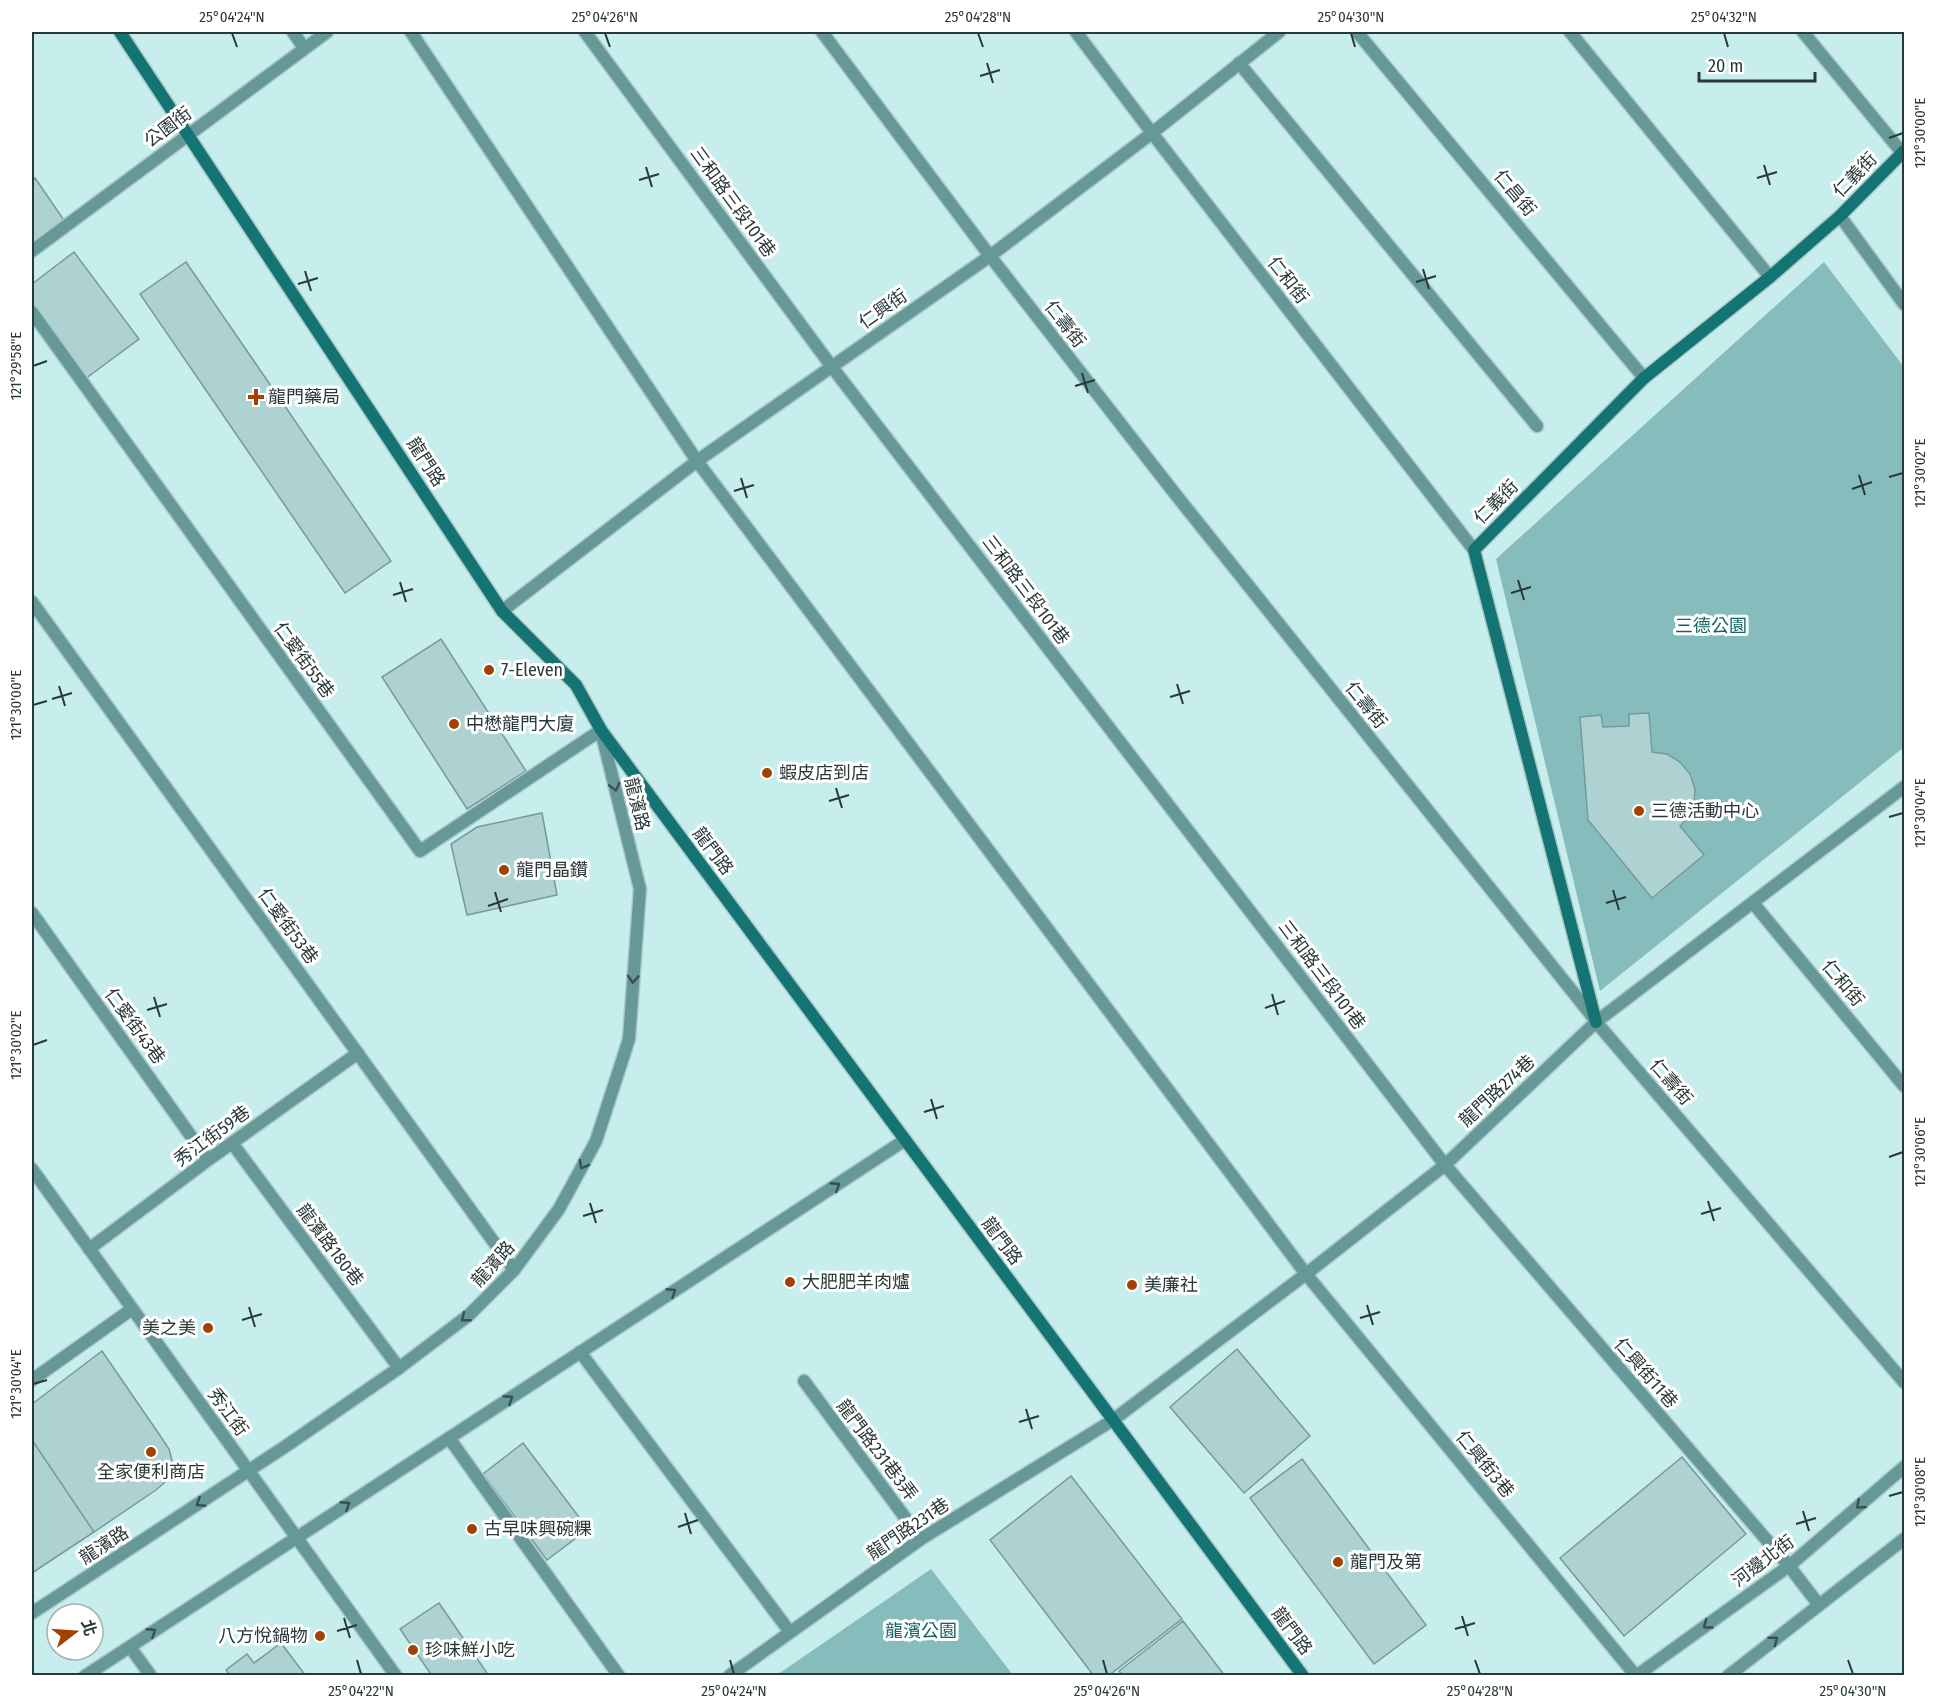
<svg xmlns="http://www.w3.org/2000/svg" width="1936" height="1707" viewBox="0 0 1936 1707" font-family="'Fira Sans Condensed','Noto Sans TC',sans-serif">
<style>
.green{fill:#86bdbc}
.building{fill:#add2d1;stroke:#769a99;stroke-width:1.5}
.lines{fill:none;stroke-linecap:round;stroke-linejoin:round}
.lane-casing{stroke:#a7c9c8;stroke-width:15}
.street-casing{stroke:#a7c9c8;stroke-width:15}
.secondary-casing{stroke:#a7c9c8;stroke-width:15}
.lane{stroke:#669897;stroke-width:12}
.street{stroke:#669897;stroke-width:12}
.secondary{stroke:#147373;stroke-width:12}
.oneway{stroke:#385050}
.ticks{fill:none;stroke:#293838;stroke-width:2}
.poi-dot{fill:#a34102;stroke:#fff;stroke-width:2}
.labels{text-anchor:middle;stroke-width:6;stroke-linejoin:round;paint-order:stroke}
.street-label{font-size:18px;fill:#293838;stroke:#fff}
.poi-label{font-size:18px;fill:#293838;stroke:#fff;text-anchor:start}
.park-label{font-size:18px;fill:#136262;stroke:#fff}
.neatline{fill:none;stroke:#293838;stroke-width:2}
.ticks-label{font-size:15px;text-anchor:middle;fill:#293838}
</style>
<rect width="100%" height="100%" fill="#c7edec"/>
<path class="green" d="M1824,262l80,105v380l-304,244 -104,-432z
M931,1569l82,106h-236z"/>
<path class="building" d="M35,178l33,48 -36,26v-71z
M74,252l65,87 -54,40 -53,-73v-22z
M186,262l205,299 -46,32 -205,-299z
M441,639l85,132 -59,38 -85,-132z
M1649,713l3,39 15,2 13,8 10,12 5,15 -1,15 -7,15 -7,7 24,29 -52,43 -64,-78 -8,-103 21,-2 2,12 26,-1v-12z
M542,813l15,82 -90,20 -16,-71 26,-17z
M1237,1349l73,87 -66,57 -74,-86z
M102,1351l59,86 8,12 3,11 -2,13 -5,9 -9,8 -62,42 -62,-92v-36z
M32,1440l62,92 -62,41z
M523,1443l65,86 -41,31 -64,-86z
M1682,1457l64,77 -122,102 -64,-78z
M1302,1459l124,166 -52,39 -124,-166z
M1071,1476l111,143 -74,57h-14l-104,-136z
M439,1603l50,73h-57l-32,-47z
M1183,1621l42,55h-102l-4,-5z
M281,1643l25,33h-76l-4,-6 21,-16 7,9z"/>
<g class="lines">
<g class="lane-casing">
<path id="lane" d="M293,32l11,16
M411,32l286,429 609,813 330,402
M585,32l247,335 613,798 344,401 30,39
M822,32l168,224 186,239 420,526
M1076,32l76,101 322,417
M1570,32l200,245
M1803,32l101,123
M1239,63l298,363
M32,312l388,539 181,-121
M32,602l482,668
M1753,903l151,183
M32,913l176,247
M232,1143l167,225
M89,1249l119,-89 150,-107
M580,1352l210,280
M32,1380l100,-71
M804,1381l117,158
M449,1438l170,238
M130,1647l21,29
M729,1676l192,-137 192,-119"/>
</g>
<g class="street-casing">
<path id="street" d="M1357,32l287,346
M1840,216l64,88
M32,251l295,-219
M502,611l195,-150 293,-205 162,-123 127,-101
M1596,1022l308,360
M32,1169l364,507
M1113,1420l193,-146 139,-109 151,-143 308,-235
M32,1613l254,-167 113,-78 70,-53 45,-45 45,-61 37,-68 33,-102 11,-150 -39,-158
M85,1676l820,-536
M1636,1676l153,-110 115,-99
M1728,1676l176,-137"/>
</g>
<g class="secondary-casing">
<path id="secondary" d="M120,32l382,579 74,74 25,45 702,946
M1596,1022l-122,-472 170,-172 126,-101 70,-61 64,-65"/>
</g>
<use href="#lane" class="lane"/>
<use href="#street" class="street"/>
<use href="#secondary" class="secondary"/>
</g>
<defs><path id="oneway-chevron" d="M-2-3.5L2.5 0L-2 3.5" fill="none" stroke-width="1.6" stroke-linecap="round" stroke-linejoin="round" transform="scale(1.5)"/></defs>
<g class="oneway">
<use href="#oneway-chevron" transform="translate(615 787) rotate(76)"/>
<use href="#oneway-chevron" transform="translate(633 979) rotate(94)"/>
<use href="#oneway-chevron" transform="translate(583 1165) rotate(118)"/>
<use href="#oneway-chevron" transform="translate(836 1186) rotate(-33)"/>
<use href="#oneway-chevron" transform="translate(672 1292) rotate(-33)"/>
<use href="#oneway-chevron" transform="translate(465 1318) rotate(141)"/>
<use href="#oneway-chevron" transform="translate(509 1399) rotate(-33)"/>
<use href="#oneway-chevron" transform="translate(200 1503) rotate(147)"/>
<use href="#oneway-chevron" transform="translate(346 1505) rotate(-33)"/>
<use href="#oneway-chevron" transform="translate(1860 1505) rotate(139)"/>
<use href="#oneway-chevron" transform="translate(1707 1625) rotate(144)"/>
<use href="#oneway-chevron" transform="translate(152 1632) rotate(-33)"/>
<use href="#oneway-chevron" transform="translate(1774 1640) rotate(-38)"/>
</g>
<path class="ticks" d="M232,33l5,14M605,33l5,14M978,33l5,14M1351,33l4,14M1724,33l4,14M987,63l6,20M980,76l20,-6M1889,138l14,-5M1764,165l6,20M646,167l6,20M1757,178l20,-6M639,180l20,-6M1423,269l6,20M305,271l6,20M1416,282l20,-6M298,284l20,-6M33,366l14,-5M1082,373l6,20M1075,386l20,-6M1859,475l6,20M1889,477l14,-4M741,478l6,20M1852,489l20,-7M734,491l20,-6M1518,580l6,20M400,582l6,20M1511,593l20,-6M393,595l20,-6M1177,684l6,20M59,686l6,20M1170,697l20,-6M52,699l20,-6M33,705l14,-4M836,788l6,20M829,801l20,-6M1889,817l14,-4M1613,890l6,20M495,892l6,20M1606,903l20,-6M488,906l20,-7M1272,994l6,21M154,997l6,20M1265,1008l20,-7M147,1010l20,-6M33,1045l14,-5M931,1099l6,20M924,1112l20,-6M1889,1157l14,-5M1708,1201l6,20M590,1203l6,20M1701,1214l20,-6M583,1216l20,-6M1367,1305l6,20M249,1307l6,20M1360,1318l20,-6M242,1320l20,-6M33,1384l14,-4M1026,1409l6,20M1019,1422l20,-6M1889,1496l14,-4M1803,1511l6,20M685,1513l6,21M1796,1524l20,-6M678,1527l20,-7M1462,1616l6,20M344,1618l6,20M1455,1629l20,-6M337,1631l20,-6M357,1660l4,14M730,1660l4,14M1103,1660l4,14M1475,1660l5,14M1848,1660l5,14"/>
<g class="poi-dot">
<path d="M253 388h6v6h6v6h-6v6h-6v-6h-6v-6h6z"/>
<circle cx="489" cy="670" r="6"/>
<circle cx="454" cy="724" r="6"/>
<circle cx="767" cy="773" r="6"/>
<circle cx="1639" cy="811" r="6"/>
<circle cx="504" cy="870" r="6"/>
<circle cx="790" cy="1282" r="6"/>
<circle cx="1132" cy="1285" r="6"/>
<circle cx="208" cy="1328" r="6"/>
<circle cx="151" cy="1452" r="6"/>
<circle cx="472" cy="1529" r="6"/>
<circle cx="1338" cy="1562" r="6"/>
<circle cx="320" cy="1636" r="6"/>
<circle cx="413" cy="1650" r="6"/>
</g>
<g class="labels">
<g class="street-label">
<text transform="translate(168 127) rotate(-37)" y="6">公園街</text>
<text transform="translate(1855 175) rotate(-46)" y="6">仁義街</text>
<text transform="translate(1515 193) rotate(50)" y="6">仁昌街</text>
<text transform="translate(733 202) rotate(54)" y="6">三和路三段101巷</text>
<text transform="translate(1288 280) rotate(52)" y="6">仁和街</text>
<text transform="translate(883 309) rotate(-35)" y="6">仁興街</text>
<text transform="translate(1065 324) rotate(52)" y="6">仁壽街</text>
<text transform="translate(426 462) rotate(57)" y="6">龍門路</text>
<text transform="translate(1496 502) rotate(-45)" y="6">仁義街</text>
<text transform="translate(1026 590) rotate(53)" y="6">三和路三段101巷</text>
<text transform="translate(304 660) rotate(54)" y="6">仁愛街55巷</text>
<text transform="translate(1366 705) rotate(51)" y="6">仁壽街</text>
<text transform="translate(637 804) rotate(76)" y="6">龍濱路</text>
<text transform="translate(713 851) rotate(53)" y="6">龍門路</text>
<text transform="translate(288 926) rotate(54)" y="6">仁愛街53巷</text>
<text transform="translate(1322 975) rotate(53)" y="6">三和路三段101巷</text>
<text transform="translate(1843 983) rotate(50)" y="6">仁和街</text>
<text transform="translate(135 1026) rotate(54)" y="6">仁愛街43巷</text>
<text transform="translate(1671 1082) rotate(49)" y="6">仁壽街</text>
<text transform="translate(1497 1091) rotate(-43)" y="6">龍門路274巷</text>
<text transform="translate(212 1136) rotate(-36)" y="6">秀江街59巷</text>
<text transform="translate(1002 1241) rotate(53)" y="6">龍門路</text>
<text transform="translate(330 1245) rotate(53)" y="6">龍濱路180巷</text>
<text transform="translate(493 1264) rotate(-48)" y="6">龍濱路</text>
<text transform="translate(1646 1373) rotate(49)" y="6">仁興街11巷</text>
<text transform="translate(228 1412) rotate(54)" y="6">秀江街</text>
<text transform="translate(877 1450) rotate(53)" y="6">龍門路231巷3弄</text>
<text transform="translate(1485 1464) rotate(51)" y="6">仁興街3巷</text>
<text transform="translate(908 1529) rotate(-34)" y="6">龍門路231巷</text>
<text transform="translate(104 1545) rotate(-33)" y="6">龍濱路</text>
<text transform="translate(1763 1561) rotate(-37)" y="6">河邊北街</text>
<text transform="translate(1292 1631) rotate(53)" y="6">龍門路</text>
</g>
<g class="poi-label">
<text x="268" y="403">龍門藥局</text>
<text x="501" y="676">7-Eleven</text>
<text x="466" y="730">中懋龍門大廈</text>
<text x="779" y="779">蝦皮店到店</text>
<text x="1651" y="817">三德活動中心</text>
<text x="516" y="876">龍門晶鑽</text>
<text x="802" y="1288">大肥肥羊肉爐</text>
<text x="1144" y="1291">美廉社</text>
<text x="196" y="1334" text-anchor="end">美之美</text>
<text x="151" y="1478" text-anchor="middle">全家便利商店</text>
<text x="484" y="1535">古早味興碗粿</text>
<text x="1350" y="1568">龍門及第</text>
<text x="308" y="1642" text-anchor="end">八方悅鍋物</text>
<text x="425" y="1656">珍味鮮小吃</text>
</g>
<g class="park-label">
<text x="1711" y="632">三德公園</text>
<text x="921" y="1637">龍濱公園</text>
</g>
</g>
<rect width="1936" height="1707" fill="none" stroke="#ffffff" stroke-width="66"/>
<g transform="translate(75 1632) rotate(73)"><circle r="28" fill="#ffffff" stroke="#a9afaf" stroke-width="1.5"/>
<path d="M0-4.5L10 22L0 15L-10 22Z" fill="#a34102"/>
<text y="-9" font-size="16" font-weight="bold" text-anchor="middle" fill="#293838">北</text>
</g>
<path d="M1699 72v9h116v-9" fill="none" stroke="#293838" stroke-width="3"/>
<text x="1708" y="72" font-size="18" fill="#293838" stroke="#ffffff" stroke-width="4.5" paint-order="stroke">20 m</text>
<rect x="33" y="33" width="1870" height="1641" class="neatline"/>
<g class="ticks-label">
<text x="232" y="22">25°04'24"N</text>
<text x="605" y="22">25°04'26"N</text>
<text x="978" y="22">25°04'28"N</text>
<text x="1351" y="22">25°04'30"N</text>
<text x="1724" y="22">25°04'32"N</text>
<text transform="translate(1920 133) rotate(-90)" y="5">121°30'00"E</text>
<text transform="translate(16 366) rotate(-90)" y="5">121°29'58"E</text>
<text transform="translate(1920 473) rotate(-90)" y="5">121°30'02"E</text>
<text transform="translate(16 705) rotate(-90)" y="5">121°30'00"E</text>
<text transform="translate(1920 813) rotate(-90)" y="5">121°30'04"E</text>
<text transform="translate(16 1045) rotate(-90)" y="5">121°30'02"E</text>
<text transform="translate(1920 1152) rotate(-90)" y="5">121°30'06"E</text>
<text transform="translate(16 1384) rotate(-90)" y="5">121°30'04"E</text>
<text transform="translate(1920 1492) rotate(-90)" y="5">121°30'08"E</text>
<text x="361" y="1696">25°04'22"N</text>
<text x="734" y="1696">25°04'24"N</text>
<text x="1107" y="1696">25°04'26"N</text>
<text x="1480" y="1696">25°04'28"N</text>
<text x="1853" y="1696">25°04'30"N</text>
</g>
</svg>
